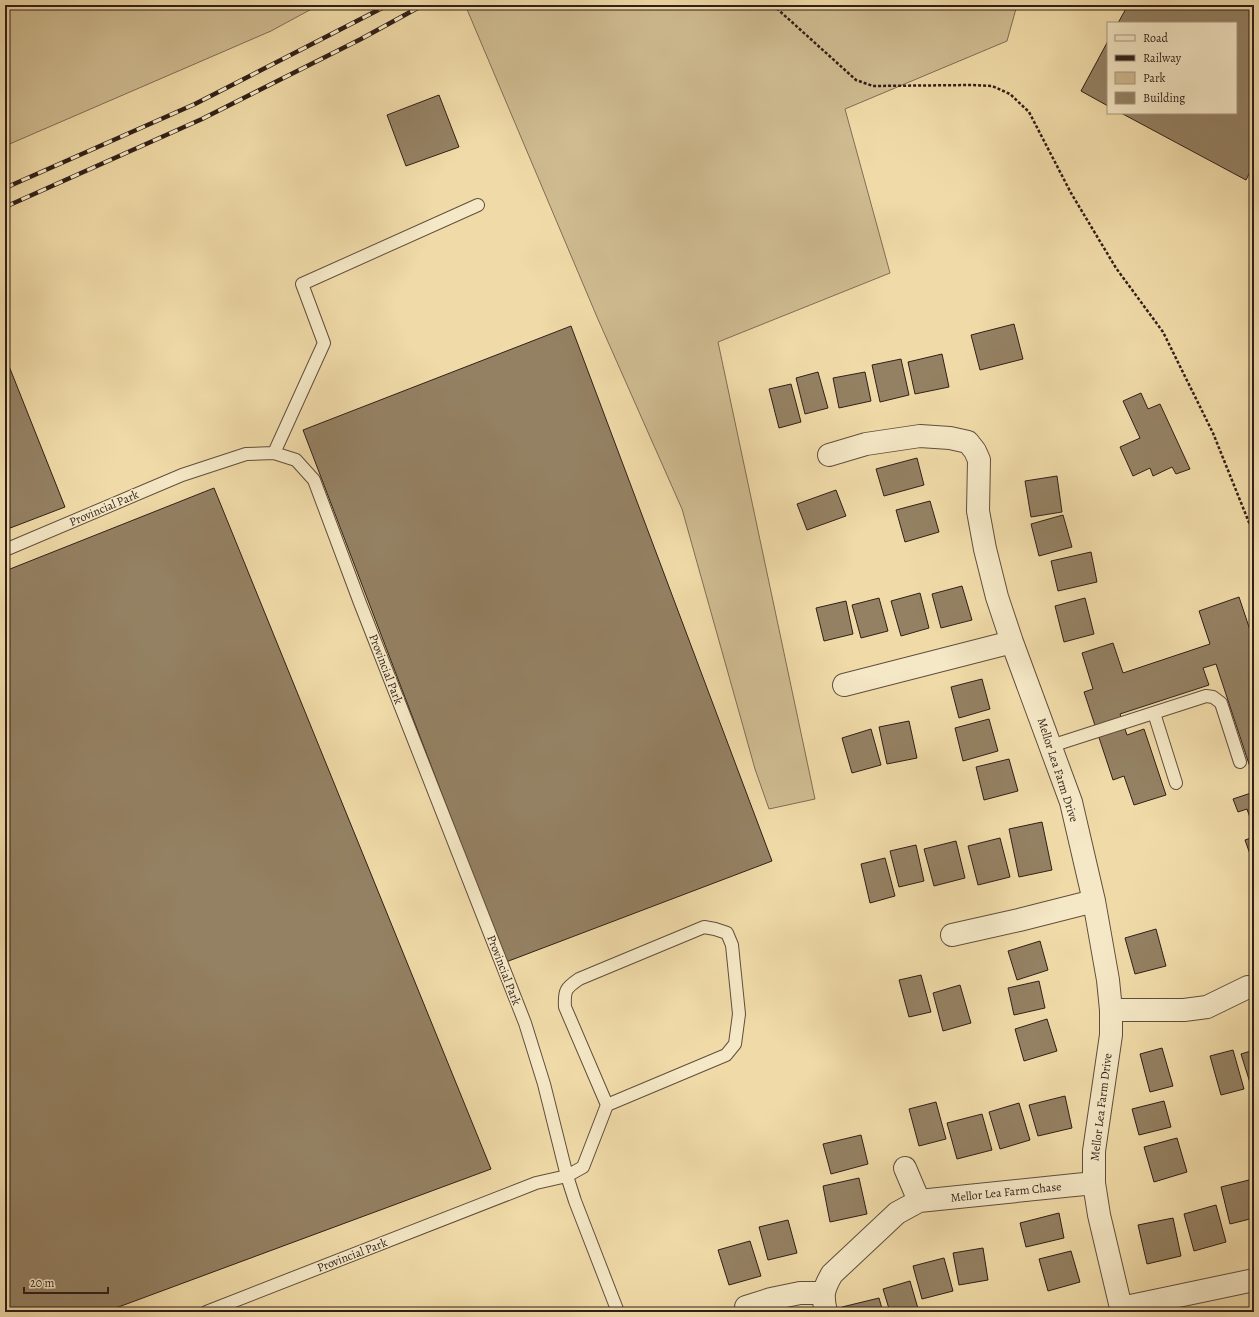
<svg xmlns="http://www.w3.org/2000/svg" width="1259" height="1317" viewBox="0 0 1259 1317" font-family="Alegreya,serif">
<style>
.green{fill:#cfbb90;stroke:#806d54}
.building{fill:#948163;stroke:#301f19}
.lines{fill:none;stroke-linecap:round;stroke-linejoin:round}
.service-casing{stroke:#604e3d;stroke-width:14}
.minor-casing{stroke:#604e3d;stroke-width:24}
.path{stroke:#301f19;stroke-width:2.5;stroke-dasharray:3 2;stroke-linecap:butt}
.service{stroke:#f5e8c6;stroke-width:12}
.minor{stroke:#f5e8c6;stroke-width:22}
.rail-casing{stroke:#301f19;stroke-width:4.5}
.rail{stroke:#f5e8c6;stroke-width:3;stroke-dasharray:9;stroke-linecap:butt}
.labels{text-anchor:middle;stroke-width:3;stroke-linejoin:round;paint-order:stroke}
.street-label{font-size:12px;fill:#301f19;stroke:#f5e8c6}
</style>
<rect width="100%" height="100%" fill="#f0dba8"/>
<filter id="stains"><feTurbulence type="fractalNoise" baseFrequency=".005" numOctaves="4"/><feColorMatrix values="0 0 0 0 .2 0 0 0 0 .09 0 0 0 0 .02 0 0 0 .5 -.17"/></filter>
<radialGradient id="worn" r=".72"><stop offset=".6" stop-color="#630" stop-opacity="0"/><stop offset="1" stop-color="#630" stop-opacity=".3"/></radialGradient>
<path class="green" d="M5,5h314l-48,26 -266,115z
M470,5h547l-10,36 -162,68 45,164 -172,69 97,457 -46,10 -14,-40 -73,-260 -85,-192 -131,-310z"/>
<path class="building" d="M1128,5h126v159l-8,16 -125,-67h115v-90h-118z
M1108,41v65l-27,-15z
M439,95l20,52 -53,19 -19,-51z
M1014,324l9,35 -43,11 -9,-35z
M571,326l201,535 -266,101 -203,-532z
M942,354l7,33 -34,7 -7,-32z
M5,356l60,151 -60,23z
M901,359l8,36 -29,7 -8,-37z
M818,372l10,36 -23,6 -9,-36z
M865,372l6,29 -32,7 -6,-30z
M791,384l10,38 -22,6 -10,-39z
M1141,393l7,16 12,-5 30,65 -14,5 -4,-7 -19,9 -3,-8 -17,8 -13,-29 20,-9 -17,-37z
M917,458l7,27 -40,11 -8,-27z
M1057,476l5,36 -31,5 -6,-36z
M214,488l277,681 -386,143h-97l-3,-8v-733z
M836,490l10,26 -39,14 -10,-26z
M930,501l9,31 -34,10 -9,-32z
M1063,515l9,32 -33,9 -8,-32z
M1091,552l6,30 -39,9 -7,-30z
M962,586l10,34 -31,8 -9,-34z
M920,593l9,35 -28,8 -10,-35z
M1239,597l15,45v131h-2l-36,-109 -13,4 6,17 -89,29 7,21 17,-6 22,66 -32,10 -10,-29 -11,4 -29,-88 9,-3 -11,-36 31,-10 10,30 87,-29 -11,-33z
M879,598l9,33 -27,7 -9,-33z
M1085,598l9,36 -30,8 -9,-36z
M846,601l7,33 -29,7 -8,-33z
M982,679l8,30 -31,9 -8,-31z
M989,719l9,32 -35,10 -8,-33z
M909,721l8,37 -30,6 -8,-37z
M871,729l10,36 -29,8 -10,-35z
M1009,759l9,32 -34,9 -8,-33z
M1254,792v37l-7,-20 -9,3 -5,-13z
M1042,822l10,48 -33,7 -10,-48z
M1254,837v19l-3,1 -6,-17z
M1000,838l10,39 -32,8 -10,-39z
M956,841l9,37 -31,8 -10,-37z
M916,845l8,36 -25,6 -9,-36z
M885,858l10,38 -25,7 -9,-39z
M1156,929l10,37 -31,8 -10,-36z
M1040,941l8,29 -31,10 -9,-29z
M921,975l10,37 -22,5 -10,-37z
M1039,981l6,27 -31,7 -6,-27z
M960,985l11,38 -28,8 -10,-38z
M1047,1019l10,32 -33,10 -9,-32z
M1162,1048l11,38 -23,6 -10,-38z
M1233,1050l11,39 -23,6 -11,-39z
M1254,1050v35l-3,1 -10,-32z
M1065,1096l7,32 -34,8 -9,-31z
M1164,1101l7,26 -32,8 -7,-26z
M936,1102l10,37 -27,7 -10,-37z
M1019,1103l11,37 -30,9 -11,-37z
M982,1114l10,36 -35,9 -10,-36z
M861,1135l7,29 -37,10 -8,-30z
M1177,1138l10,34 -33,10 -10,-35z
M859,1178l8,36 -37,8 -7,-36z
M1253,1179l1,6v33l-24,6 -9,-37z
M1216,1205l10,37 -32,9 -10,-37z
M1059,1213l5,25 -38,9 -6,-24z
M1173,1218l8,38 -34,8 -9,-39z
M788,1220l9,33 -29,7 -9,-33z
M750,1241l11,35 -32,9 -11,-35z
M983,1248l5,32 -29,5 -6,-32z
M1071,1251l9,31 -32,9 -9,-32z
M944,1258l9,33 -31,8 -9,-33z
M910,1281l9,31h-29l-7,-23z
M879,1298l4,14h-40l-1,-5z"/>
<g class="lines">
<g class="service-casing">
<path id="service" d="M274,453l50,-110 -22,-59 176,-79
M5,550l177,-75 64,-21 28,-1 22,7 18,20 46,123 165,420 19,61 23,92 8,25 43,111
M1154,713l22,70
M1051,746l155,-50 7,1 8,6 19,59
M206,1312l330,-129 31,-7 16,-9 24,-62 -42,-98c-1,-17 1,-19 14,-28l125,-52 11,2 12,4 5,12 7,69 -4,30 -9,11 -119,50"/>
</g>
<g class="minor-casing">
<path id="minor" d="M829,455l37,-11 54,-8 30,2 18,4 7,9 4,9 -1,51 7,38 12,48 15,45 59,160 23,99 14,79 3,30v25l-17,116v32l5,32 23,97
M844,685l168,-43
M952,935l67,-15 75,-19
M1111,1010h73l23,-3 41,-20 6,1
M905,1168l14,33
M746,1307l25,-8 29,-6h24
M1121,1308l133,-28
M826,1312c-4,-16 -3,-23 6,-38l65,-61 22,-12 175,-18"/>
</g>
<path class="path" d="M773,5l83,75 17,6 99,-1 20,1 18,8 19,18 42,81 45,75 47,64 50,101 41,102"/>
<use href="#service" class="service"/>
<use href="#minor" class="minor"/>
<g class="rail-casing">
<path id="rail" d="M5,188l190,-84 193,-99
M5,207l197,-88 159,-80 62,-34"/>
</g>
<use href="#rail" class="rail"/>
</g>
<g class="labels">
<g class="street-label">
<text transform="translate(104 508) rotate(-23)" y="4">Provincial Park</text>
<text transform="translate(386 669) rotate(69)" y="4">Provincial Park</text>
<text transform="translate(1058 770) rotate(72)" y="4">Mellor Lea Farm Drive</text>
<text transform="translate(504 970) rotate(69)" y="4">Provincial Park</text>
<text transform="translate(1101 1107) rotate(-83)" y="4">Mellor Lea Farm Drive</text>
<text transform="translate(1006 1192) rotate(-6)" y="4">Mellor Lea Farm Chase</text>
<text transform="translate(352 1255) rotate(-21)" y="4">Provincial Park</text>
</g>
</g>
<rect width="1259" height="1317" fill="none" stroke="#f0dba8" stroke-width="20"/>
<rect x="6" y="6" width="1247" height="1305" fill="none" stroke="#301f19" stroke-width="2"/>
<rect x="10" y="10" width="1239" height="1297" fill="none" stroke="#301f19"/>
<rect x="1107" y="22" width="130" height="92" fill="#f5e8c6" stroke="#a69881"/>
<rect x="1115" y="35" width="20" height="6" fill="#f5e8c6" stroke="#a69881"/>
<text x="1143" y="42" font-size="12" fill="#301f19">Road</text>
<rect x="1115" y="55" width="20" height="6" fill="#301f19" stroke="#a69881"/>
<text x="1143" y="62" font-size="12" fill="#301f19">Railway</text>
<rect x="1115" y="72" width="20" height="12" fill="#cfbb90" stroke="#a69881"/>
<text x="1143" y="82" font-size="12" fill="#301f19">Park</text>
<rect x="1115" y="92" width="20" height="12" fill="#948163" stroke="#a69881"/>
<text x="1143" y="102" font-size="12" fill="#301f19">Building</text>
<path d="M24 1287v6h84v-6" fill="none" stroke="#301f19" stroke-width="2"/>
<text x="30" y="1287" font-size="12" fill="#301f19" stroke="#f5e8c6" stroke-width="3" paint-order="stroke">20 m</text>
<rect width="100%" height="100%" filter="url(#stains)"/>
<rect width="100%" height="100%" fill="url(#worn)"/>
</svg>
